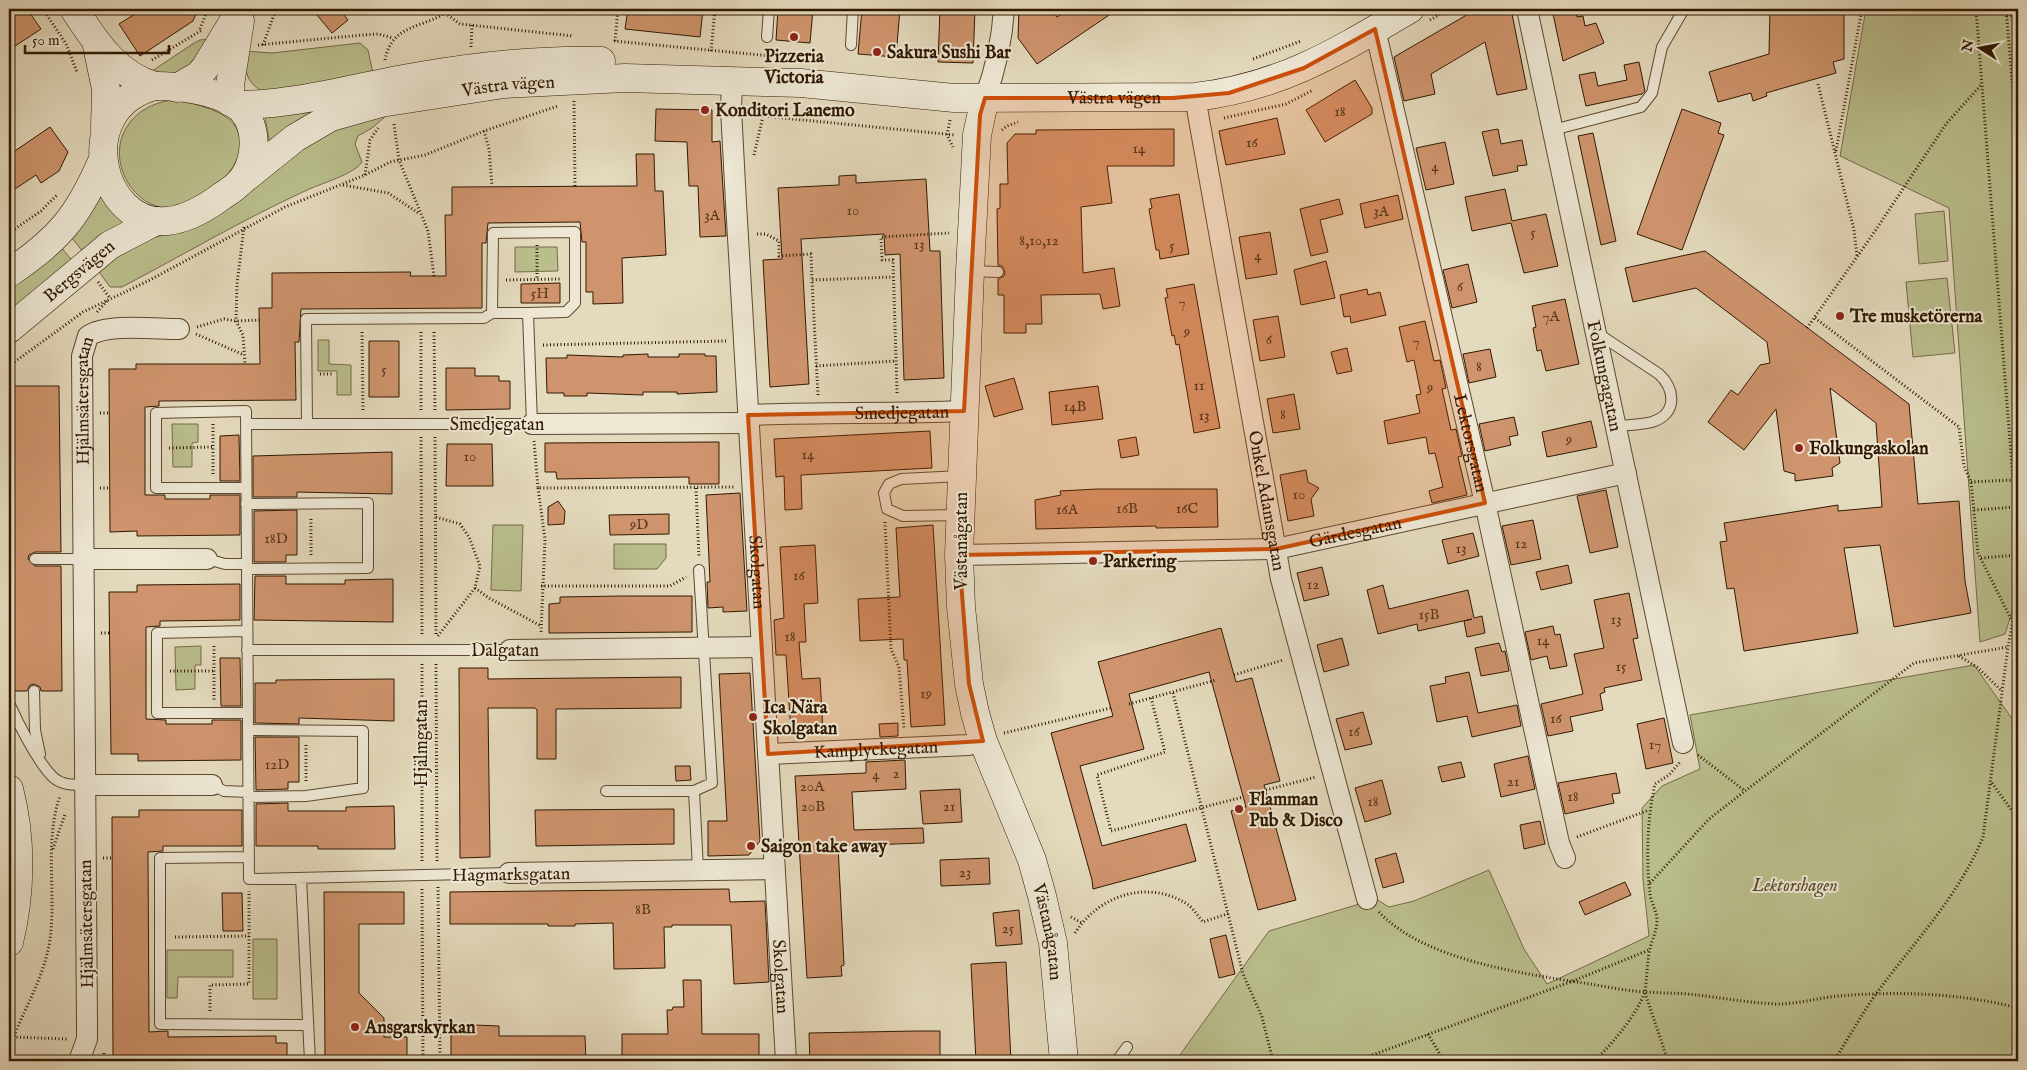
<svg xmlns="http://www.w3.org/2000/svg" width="2027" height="1070" viewBox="0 0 2027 1070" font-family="'IM FELL English',serif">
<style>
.green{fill:#babe8d;stroke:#756b46}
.building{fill:#cf946d;stroke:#301800}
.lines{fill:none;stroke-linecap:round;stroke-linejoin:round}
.lane-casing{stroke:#5d482f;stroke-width:12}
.street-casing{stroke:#5d482f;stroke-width:22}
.secondary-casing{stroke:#301800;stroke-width:29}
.path{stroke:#301800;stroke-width:3;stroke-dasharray:1 2.5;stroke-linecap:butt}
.lane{stroke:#ede7d4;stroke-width:10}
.street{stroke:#ede7d4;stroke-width:20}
.secondary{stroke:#ede7d4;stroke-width:28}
.marked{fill:#cc4f0a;fill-opacity:0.2;stroke:#cc4f0a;stroke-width:4;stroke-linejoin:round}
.poi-dot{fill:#8f2418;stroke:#ede7d4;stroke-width:2}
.labels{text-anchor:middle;stroke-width:4;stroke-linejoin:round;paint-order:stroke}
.number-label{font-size:15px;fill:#58371b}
.poi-label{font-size:18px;font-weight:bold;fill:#301800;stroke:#ede7d4;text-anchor:start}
.street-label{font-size:18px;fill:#301800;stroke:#ede7d4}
.park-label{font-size:18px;font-style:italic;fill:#594a2a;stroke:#ede7d4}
</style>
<rect width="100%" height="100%" fill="#e4dabd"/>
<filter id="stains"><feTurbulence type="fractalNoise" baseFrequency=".004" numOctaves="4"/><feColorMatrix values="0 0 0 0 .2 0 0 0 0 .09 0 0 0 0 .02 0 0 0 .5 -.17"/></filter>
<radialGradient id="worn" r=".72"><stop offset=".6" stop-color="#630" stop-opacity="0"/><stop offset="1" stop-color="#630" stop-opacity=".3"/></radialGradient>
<path class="green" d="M1866,9h152v584l-13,41 -25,8 -31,-434 -109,-52z
M210,39l6,2 -36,32 -27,2 -1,-4 42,-28 6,-3z
M360,43l8,7 5,23 -107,20c-20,-9 -21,-21 -22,-42l28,2z
M176,100c15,3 33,7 47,15 30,19 17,51 -6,69 -11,8 -25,19 -39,23 -23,6 -46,-12 -54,-32 -16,-39 12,-73 52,-75z
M347,101l-77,44 -5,-28z
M386,112v4l-14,12 -14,8 -3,8 7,18c-7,12 -43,22 -57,29 -63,29 -122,64 -183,96h-12l-13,-18c21,-19 49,-31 76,-36l145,-99z
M101,196l25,25v3l-42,29 -13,-16z
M1944,211l4,50 -29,3 -4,-50z
M61,247l13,16 -65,53v-29z
M515,247h42l1,24 -43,1z
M1947,278l8,75 -42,4 -7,-75z
M318,340h11v24l22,1v30h-14v-24h-19z
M172,424h26v18l-6,1v24h-19z
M493,525h30l-2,66 -30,-1z
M614,544h52v14l-9,11h-43z
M201,646v19h-6v24l-19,1 -1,-43z
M1974,665l44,62v334h-848l7,-2 92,-128 107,-32 13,8 25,-6 75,-31 35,79 23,35 102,-48 -6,-56 -1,-72 20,-22 38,-17 -10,-54z
M253,939h24v60h-24z
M167,950h66v27h-55l-1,21h-10z"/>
<path class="building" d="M9,9h18l14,20 -32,21z
M143,9h55l-5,12 -53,35 -21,-32z
M312,9h27l9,11 -16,13z
M628,9h75l-3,28 -75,-8z
M778,9h35l-3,34 -34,-3z
M862,9h38l-4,48 -38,-3z
M940,9h35l-2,54 -35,-1z
M1019,9h33l5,8 12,-8h49l-81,55 -19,-26z
M1477,9h34l16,80 -30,6 -12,-53 -54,32 4,20 -31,7 -10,-44z
M1552,9h23l2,8 6,-1 2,10 11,-3 8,20 -41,18z
M1770,9h74v50l-11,3 3,11 -70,20 1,3 -14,5 -2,-8 -33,9 -9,-30 60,-18z
M1639,62l6,29 -3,3 -56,12 -7,-31 16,-3 3,14 29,-6 -3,-15z
M1355,80l17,28v6l-47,28 -19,-32z
M656,109l56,1v32l8,-1 6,95 -26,1 -2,-51h-9l-2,-44 -32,-1z
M1682,109l39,14 -3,10 6,2 -42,115 -45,-16z
M1277,118l8,36 -59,11 -7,-34z
M50,127l18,25 -9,19 -18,12 -5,-8 -27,18v-38z
M1174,129v37h-67l5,37 -31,4 2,66 31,-5 6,38 -17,3 -3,-15 -59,1 1,29h-16v9h-22v-38h-6v-16l6,-3 1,-4 -3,-6 -4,-1 -1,-56 3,-1v-24h8l-1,-41 8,-9h21v-4z
M1498,129l3,15 21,-4 5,25 -10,1 1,5 -25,5 -11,-44z
M1593,133l23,108 -15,4 -23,-109z
M1445,142l9,42 -28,6 -10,-42z
M636,154h18l1,37h8l3,64 -44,3 1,45 -30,1v-12h-7v-50h-4l-2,-20 -92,1 -2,20h-4v65l-181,1 -2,33h-4l1,58 -137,1v5l-14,1v88h20v4h45v-4h30v40l-103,1v-5l-27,1 -1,-163h27v-5h124l-1,-56h13v-35l139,-1 -1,4h36l-1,-61h7v-28l185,-1z
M856,175v8l70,-4 4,72h10l4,127 -40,2 -4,-126 -15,1 -1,-21 -83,5 8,145 -39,3 -7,-127 19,-1 -4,-71 61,-3v-9z
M1505,189l7,32 34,-7 12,52 -34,7 -13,-50 -39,8 -7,-34z
M1179,194l10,60 -29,5 -1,-9h-3l-7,-41 3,-1 -2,-9z
M1398,195l5,24 -38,9 -5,-24z
M1339,199l4,15 -23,6 8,32 -17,4 -11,-47z
M1270,232l7,42 -31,5 -7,-42z
M1705,251l204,153 9,100 41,-3 6,80 6,32 -77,14 -14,-82 -36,3 14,85 -114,18 -10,-63 -7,1 -7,-47 7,-1 -3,-18 114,-18v6l44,-4 -6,-84 -46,-35 10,75 -8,5 1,8 -38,5v-7l-11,-3 -8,-62 -32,41 -36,-28 23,-32 7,5 22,-30 10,-2 -3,-21 -71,-54 -63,14 -8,-34z
M1326,261l9,37 -34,7 -7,-35z
M1468,264l9,38 -25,6 -9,-38z
M560,283v20h-39v-19z
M1194,284l26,144 -26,5 -15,-89 -3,1 -2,-10 -2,1 -7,-38 3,-1 -2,-8z
M1367,289l1,6 12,-3 6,23 -35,8 -1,-7 -6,1 -4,-22z
M1565,299l14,65 -33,7 -5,-21 -4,1 -2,-12 -2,-11 3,-1 -4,-21z
M1278,316l7,41 -25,4 -7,-41z
M1425,321l9,40 6,-1 6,28 -4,1 9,41 5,-1 6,27 -4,1 9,38 -35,8 -3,-12 14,-4 -8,-34 -6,1 -3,-17 -38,7 -4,-23 36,-8 -4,-18 5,-1 -7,-34 -7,2 -8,-35z
M369,341h30v56h-30z
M1347,348l5,23 -15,3 -6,-22z
M1490,349l6,28 -27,6 -6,-29z
M648,354v3h31v-3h26v2h11l1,36 -40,2v-2h-34v3l-56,-2v3h-23v-3h-17l-1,-35h21v-3l56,2v-2z
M446,368h29v8h24v5h11v28l-64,1z
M1014,378l9,31 -29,8 -9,-31z
M9,386h50l2,166h-26l-6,3 -1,4 7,7h26l1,125h-21l-1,-4 -6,-3 -4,1 -3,6h-16z
M1098,386l5,33 -51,6 -3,-33z
M1294,394l6,35 -27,4 -6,-34z
M1514,417l4,18 -9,2 2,8 -26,6 -6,-27z
M1591,421l6,26 -50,10 -5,-25z
M930,431l2,37 -131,7 1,34 -17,1 -1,-34 -8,1 -2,-38z
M239,435l1,46h-20v-45z
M1136,437l3,18 -18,3 -3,-18z
M719,442v42h-30v-7l-132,2 -1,-7h-11v-29z
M447,444h45l1,42h-47z
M392,452v42l-95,-2v5h-44v-41z
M1306,470l2,12 11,6 -8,11 3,17 -26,5 -8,-46z
M1097,489h120l1,38 -62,1v-2l-120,3 -1,-29 26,-5 -1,-4z
M1606,490l12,57 -28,6 -13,-57z
M740,493l7,118 -24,1v-5l-15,1 -1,-26h3l-4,-87z
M558,501l7,10 -1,13 -16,1v-18z
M297,510v45h-11v7h-32v-51z
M669,514v20l-59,1 -1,-20z
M1533,520l8,39 -30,6 -9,-39z
M933,525l12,200 -34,2 -4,-67h-3l-1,-21 -43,2 -2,-42 42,-2 -4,-69z
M1473,533l6,23 -31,8 -6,-24z
M815,545l3,58 -14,1 2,38h-7l3,37 18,-1 3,53 -32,2 -5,-78h-10l-2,-35 10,-2 -4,-71z
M1568,565l4,18 -31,7 -5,-18z
M1322,567l7,28 -25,6 -7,-28z
M255,576h31v8h59v-4l48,-1v43l-139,-2z
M240,584v36l-80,1v5l-14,1v92l20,1v4h46v-4h29v40l-103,1v-7h-27l-2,-162h28v-7z
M1383,585l6,24 79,-19 6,28 8,-2 3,17 -18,4 -3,-16 8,-2 -54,12 -1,-7 -39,10 -11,-44z
M1629,593l9,45 -5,1 9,41 -38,8 1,4 -5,2 3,16 -33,7 3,14 -25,5 -7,-32 42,-10 -9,-40 30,-6 -10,-48z
M622,596h70v36l-143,1v-29l11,-1v-6z
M1553,626l2,9 5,-1 7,32 -17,3 -3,-13 -16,4 -6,-28z
M1221,628l15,54 16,-4 28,103 -16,4 32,115 -38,10 -27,-99 15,-4 -37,-135 -80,22 15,55 -64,17 22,80 84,-22 10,37 -103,28 -1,-9 -41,-147 62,-17 -15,-54z
M1342,638l7,27 -25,7 -7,-27z
M1499,643l3,9 3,-1 4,20 -28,5 -6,-28z
M220,658h20l1,48h-20z
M459,668h29v11l193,-2v31l-125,1v50h-19v-49l-2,-2h-47l2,149 -30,1z
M1469,672l9,41 39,-8 4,21 -49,11 -5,-21 -30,6 -7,-36 16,-3 -1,-6z
M750,673l10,168 -11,14 -41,1v-35h19l-8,-147z
M394,679v42l-95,-3v6l-44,-1v-40h21v-3z
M1363,712l9,32 -27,6 -9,-31z
M1664,718l9,45 -27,6 -9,-45z
M898,723v13l-18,1 -1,-13z
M255,737h44v45h-11v7l-32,1z
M1528,756l7,33 -34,8 -7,-33z
M905,760l1,29 -54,3 2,38 69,-2 1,15 -86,3 6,119 -3,1 1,10 -35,2 -12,-202 71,-3v-11z
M1461,762l4,15 -23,5 -4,-15z
M675,766h15l1,14 -15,1z
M1616,773l4,20 -8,1 2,9 -49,11 -7,-31z
M1382,780l9,34 -26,8 -10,-34z
M960,789l2,33 -39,2 -3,-33z
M288,803v8h58v-4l48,-1 1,43h-77v-3h-62v-42z
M674,809v35l-138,2 -1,-36z
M139,810h103v36h-79v5l-15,1 1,180 19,-1v6l108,-1v7h11v18h-174l-1,-244h27z
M1540,821l5,23 -21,5 -4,-24z
M1396,853l8,29 -21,6 -8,-29z
M989,858l1,26 -49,2 -1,-26z
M1625,882l6,13 -46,20 -6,-13z
M729,889l1,13 35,-1 4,81 -35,2 -3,-59h-59v2h-8l1,41 -51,1 -1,-46 -38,1v2h-27v-2h-98v-32z
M324,892h80v32h-45v69l25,25v19h23v24h-60v-2h-22z
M222,893h20l1,38h-20z
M1019,910l3,34 -26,2 -3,-33z
M1226,935l9,39 -16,4 -9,-39z
M1006,962l5,99h-35l-5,-97z
M683,980h18l1,54h57v27h-137v-27h46l-1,-24h5l1,-3h11z
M451,1024l48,2v10h86l1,25h-135z
M916,1031h24v30h-130l-1,-28z"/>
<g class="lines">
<g class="lane-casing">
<path id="lane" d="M767,37l2,-28
M851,45l2,-36
M1553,130l88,-23 11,-14 10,-46 22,-38
M971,271l27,1
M492,313l1,-80 82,-1v71l-9,9 -38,1
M1597,333l62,41c16,15 19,40 -7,48 -11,3 -24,3 -36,4
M246,424h286l-4,-111h-36l-8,5 -178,1 1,105
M246,488h-90v-75l90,-2 3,468 260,-6
M246,504l122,-1v65l-121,1
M959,515l-56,1 -16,-7 -3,-16 5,-9 12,-5 60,-3
M35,559h47
M207,559l18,5h22
M247,631l-90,2v80h91
M247,650h263
M34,691l1,39 5,24
M9,703c8,18 30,62 45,75 8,7 20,7 30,7
M248,730l115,1v57l-57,8 -58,1
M212,785l12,6 24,1
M606,791h88l18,-8 -13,-213
M694,791l4,79
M248,857l-88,1v166l147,1
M301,878l9,183
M1117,1061l10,-14"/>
</g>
<g class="street-casing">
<g id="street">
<path id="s1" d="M1527,9l156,734"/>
<path id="s2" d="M1375,29l110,474 74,340 6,15"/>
<path id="s3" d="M732,83l-1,26 5,94 50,858"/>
<path id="s4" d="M1195,97l86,482 86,320"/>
<path d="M985,98c11,-30 17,-57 19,-89"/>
<path id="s5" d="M748,415c73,-3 144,-1 216,-4"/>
<path d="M532,424l217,-1"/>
<path id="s6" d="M959,555l317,-6 350,-76"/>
<path d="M82,559h125"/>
<path d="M510,650l252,-3"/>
<path id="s7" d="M768,754l201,-9 14,-4"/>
<path d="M84,785h128"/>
<path d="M509,873l265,-4"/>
<path id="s8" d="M79,1061l8,-22v-14l-5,-669 6,-20c19,-13 67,-7 91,-7"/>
</g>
</g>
<g class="secondary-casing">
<g id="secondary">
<path d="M74,9c21,32 42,66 81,77"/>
<path d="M97,46l9,43 -1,39"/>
<path d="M155,86c25,0 58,4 80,18 25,17 23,58 5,78 -5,6 -12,10 -18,14 -16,12 -34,23 -55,25 -66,7 -97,-113 -12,-135z"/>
<path d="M177,88l22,-13 6,-7 36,-59"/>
<path id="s9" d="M985,98l-8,37 -7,136 -11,284 2,52 8,77 6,29 8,28 49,119 10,36 11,47 11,118"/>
<path d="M230,102v-17l10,-64"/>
<path d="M236,105c63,0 122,-19 184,-29 59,-10 120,-17 181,-15"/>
<path id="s10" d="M239,183l56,-45 36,-21 50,-14 123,-19 121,-6 176,5 153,15 241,-1c86,-10 142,-45 215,-88"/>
<path d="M9,273c51,-34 70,-58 94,-114"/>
<path id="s11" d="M9,329l101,-84 46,-24"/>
<path d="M9,789c13,49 12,105 0,153"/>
</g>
</g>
<path class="path" d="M43,9l23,35 11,28
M1976,9l42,535
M2006,9l12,142
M445,13l15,11 113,12
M2007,16h11
M1430,20l19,-11
M200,29l8,-20
M614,41l178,17
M615,41l3,-32
M258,45l105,-10 15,-1 15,4
M263,45l13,-36
M471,47l1,-22
M711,51l4,-42
M1253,59l48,-18
M152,60l50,-30
M385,60c7,-38 41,-31 66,-51
M1818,84l36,146 3,26
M574,101l1,85
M749,108l14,8 192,19
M1224,118l62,-14 27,-14
M950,120l-3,15 6,12
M394,124l5,36 29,71 6,45
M1002,130l5,-4 11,-4
M484,131l5,18 3,37
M1836,151l26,-142
M754,155l9,-39
M365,175l5,-35 8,-12
M343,185l45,8 32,21
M244,227l-7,57 -1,37 7,14 2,29
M9,233l32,-22 16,-16
M757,234h9l13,7v15l32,-2 1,26
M537,245v35
M506,280l56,-1
M98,282l12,16
M97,312l11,-12
M1815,318l144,109 5,39 7,16 7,71 34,68
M197,327l27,-8 12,2 24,-1
M1807,328l66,-94 73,-110 35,-39
M362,332l1,79
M421,332v79
M434,332l1,79
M196,334l48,21
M543,345l183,-4
M9,366l74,-54 65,-31 137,-74 80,-32 25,-13 35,-7 59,-24 74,-25
M816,366l80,-5
M320,374h12
M897,393l-4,-133h-11l-1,-23 68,-4
M818,395l-6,-115 81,-3
M100,413h9
M213,424v51
M421,437l1,199
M435,437l1,199
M534,441l4,47 197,-1
M169,448l44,-1
M1971,482l42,-2
M100,488h10
M538,488l7,51 -4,93
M696,488l3,69
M1974,510l41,-3
M436,517l24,7 9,13 11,29 -5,22 -38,49
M885,522l6,127 8,18 5,62
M311,555v-38
M1981,558l37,-3
M541,586h129l16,-9
M475,588l14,10 52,28
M101,633h9
M214,646v54
M1959,656l18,11 25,24
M422,664v197
M436,664l1,197
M170,671h44
M1234,675l49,-15
M1173,693l70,281 19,43 11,44
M1151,698l14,54 -68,23 14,56 132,-34
M1129,704l87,-24
M1004,733l107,-25
M1698,755l47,36 169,-128 94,-16
M306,781v-38
M1992,783l26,36
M1266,790l50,-13
M1577,837l72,-27
M53,849l12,-35
M103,858h9
M1650,883l59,-64 36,-28
M438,887l2,174
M422,889l1,172
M1379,912c45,48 141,61 204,71 21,3 42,8 63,9 14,1 28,1 42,2 30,3 60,9 90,10 20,0 40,-6 60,-8 59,-5 123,-3 180,12
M1071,917l11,6
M1075,933c24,-38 73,-54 112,-29 6,4 11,12 16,18l27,-9
M175,937l74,-1
M1645,993l23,68
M210,1011v-26l39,-1v-93
M1428,1034l16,27
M13,1037l55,2
M9,1049c14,-40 39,-76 42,-119 4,-45 -6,-91 9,-134
M104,1053v8
M1356,1061l217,-80 76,-31
M1594,1061c16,-14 45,-49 51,-70 2,-13 2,-26 4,-38 2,-12 8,-21 8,-33 0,-9 -6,-17 -7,-26 -4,-35 -3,-75 5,-110l14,-9 11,-13
M1834,1061c14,-22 27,-46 42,-67 37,-51 83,-98 107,-157l25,-190 10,-56"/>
<use href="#lane" class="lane"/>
<use href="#street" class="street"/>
<use href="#secondary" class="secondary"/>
</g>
<path class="marked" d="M1375,29l110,474 -209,46 -317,6 10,129 14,57 -215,13 -20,-339 216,-4 16,-296 5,-17h188l56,-5 75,-25z"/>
<g class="poi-dot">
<circle cx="794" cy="37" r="5"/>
<circle cx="877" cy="52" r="5"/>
<circle cx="705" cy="110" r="5"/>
<circle cx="1840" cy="316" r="5"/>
<circle cx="1799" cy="448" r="5"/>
<circle cx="1093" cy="561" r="5"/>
<circle cx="753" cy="717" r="5"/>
<circle cx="1239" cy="809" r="5"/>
<circle cx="751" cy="846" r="5"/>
<circle cx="355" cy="1027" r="5"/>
</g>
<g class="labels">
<g class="number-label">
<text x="1340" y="116">18</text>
<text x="1252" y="147">16</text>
<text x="1139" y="153">14</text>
<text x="1435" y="171">4</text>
<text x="853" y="215">10</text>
<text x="1381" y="216">3A</text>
<text x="712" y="220">3A</text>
<text x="1533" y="237">5</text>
<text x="1039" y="245">8,10,12</text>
<text x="919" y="249">13</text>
<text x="1172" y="250">5</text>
<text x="1258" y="260">4</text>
<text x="1460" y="291">6</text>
<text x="540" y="298">5H</text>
<text x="1182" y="307">7</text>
<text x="1551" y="321">7A</text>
<text x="1187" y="336">9</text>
<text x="1269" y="344">6</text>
<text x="1416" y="346">7</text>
<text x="1479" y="371">8</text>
<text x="384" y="374">5</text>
<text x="1199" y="390">11</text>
<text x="1430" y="392">9</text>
<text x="1075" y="411">14B</text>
<text x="1283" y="419">8</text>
<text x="1204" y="420">13</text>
<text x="1569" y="444">9</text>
<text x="808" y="459">14</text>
<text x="470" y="461">10</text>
<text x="1299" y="499">10</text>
<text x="1127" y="513">16B</text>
<text x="1187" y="513">16C</text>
<text x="1067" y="514">16A</text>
<text x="639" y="529">9D</text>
<text x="276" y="543">18D</text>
<text x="1521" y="548">12</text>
<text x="1461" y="553">13</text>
<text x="799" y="580">16</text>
<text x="1313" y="589">12</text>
<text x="1429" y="619">15B</text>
<text x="1616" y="624">13</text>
<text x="790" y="641">18</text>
<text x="1543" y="645">14</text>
<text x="1621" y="671">15</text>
<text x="926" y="698">19</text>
<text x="1556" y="723">16</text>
<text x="1354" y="736">16</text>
<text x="1655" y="749">17</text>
<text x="277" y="769">12D</text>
<text x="896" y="778">2</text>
<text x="876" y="779">4</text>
<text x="1513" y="786">21</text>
<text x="812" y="791">20A</text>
<text x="1573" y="801">18</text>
<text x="1373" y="806">18</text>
<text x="813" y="811">20B</text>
<text x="949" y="811">21</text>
<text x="965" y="877">23</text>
<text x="643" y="914">8B</text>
<text x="1008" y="933">25</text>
</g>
<g class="poi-label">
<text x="887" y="58">Sakura Sushi Bar</text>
<text x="794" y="62" text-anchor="middle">Pizzeria<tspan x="794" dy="21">Victoria</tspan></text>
<text x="715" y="116">Konditori Lanemo</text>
<text x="1850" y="322">Tre musketörerna</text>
<text x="1809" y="454">Folkungaskolan</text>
<text x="1103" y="567">Parkering</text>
<text x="763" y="713">Ica Nära<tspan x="763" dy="21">Skolgatan</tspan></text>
<text x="1249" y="805">Flamman<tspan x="1249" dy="21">Pub &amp; Disco</tspan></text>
<text x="761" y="852">Saigon take away</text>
<text x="365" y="1033">Ansgarskyrkan</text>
</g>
<g class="street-label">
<text dy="6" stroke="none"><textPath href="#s10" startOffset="294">Västra vägen</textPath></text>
<text dy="6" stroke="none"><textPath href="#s10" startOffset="901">Västra vägen</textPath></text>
<text dy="6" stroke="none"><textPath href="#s11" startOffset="91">Bergsvägen</textPath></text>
<text dy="6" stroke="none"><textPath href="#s1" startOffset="375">Folkungagatan</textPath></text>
<text dy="6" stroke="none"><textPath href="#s8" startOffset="662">Hjälmsätersgatan</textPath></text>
<text dy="6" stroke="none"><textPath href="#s5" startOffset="154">Smedjegatan</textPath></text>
<text x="497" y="430">Smedjegatan</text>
<text dy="6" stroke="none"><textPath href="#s2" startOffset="425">Lektorsgatan</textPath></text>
<text dy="6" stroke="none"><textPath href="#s4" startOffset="410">Onkel Adamsgatan</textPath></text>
<text dy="6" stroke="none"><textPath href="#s6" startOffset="398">Gärdesgatan</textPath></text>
<text transform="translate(961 541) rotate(-90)" y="6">Västanågatan</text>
<text dy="6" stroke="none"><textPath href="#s3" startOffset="490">Skolgatan</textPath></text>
<text x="505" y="656">Dalgatan</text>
<text transform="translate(421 743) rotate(-90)" y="6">Hjälmgatan</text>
<text dy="6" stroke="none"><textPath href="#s7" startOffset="108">Kamplyckegatan</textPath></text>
<text transform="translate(511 874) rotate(-1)" y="6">Hagmarksgatan</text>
<text transform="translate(86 924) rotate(-91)" y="6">Hjälmsätersgatan</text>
<text dy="6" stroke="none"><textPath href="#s9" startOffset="849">Västanågatan</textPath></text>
<text dy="6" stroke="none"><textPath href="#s3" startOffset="895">Skolgatan</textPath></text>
</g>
<g class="park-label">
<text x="1795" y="891">Lektorshagen</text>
</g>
</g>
<rect width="2027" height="1070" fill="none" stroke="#e4dabd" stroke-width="30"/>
<rect x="10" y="10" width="2007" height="1050" fill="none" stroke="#301800" stroke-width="2.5"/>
<rect x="15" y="15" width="1997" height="1040" fill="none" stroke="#301800"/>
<g transform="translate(1980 48) rotate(281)" stroke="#ede7d4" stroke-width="4" paint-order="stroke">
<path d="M0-4L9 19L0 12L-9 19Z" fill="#301800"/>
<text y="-8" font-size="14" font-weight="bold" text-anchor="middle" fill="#301800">N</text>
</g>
<path d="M25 45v8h144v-8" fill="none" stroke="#301800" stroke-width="2.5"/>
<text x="32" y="45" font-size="15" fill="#301800" stroke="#ede7d4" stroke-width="4" paint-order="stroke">50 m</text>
<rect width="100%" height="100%" filter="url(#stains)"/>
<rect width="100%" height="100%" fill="url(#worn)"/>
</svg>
